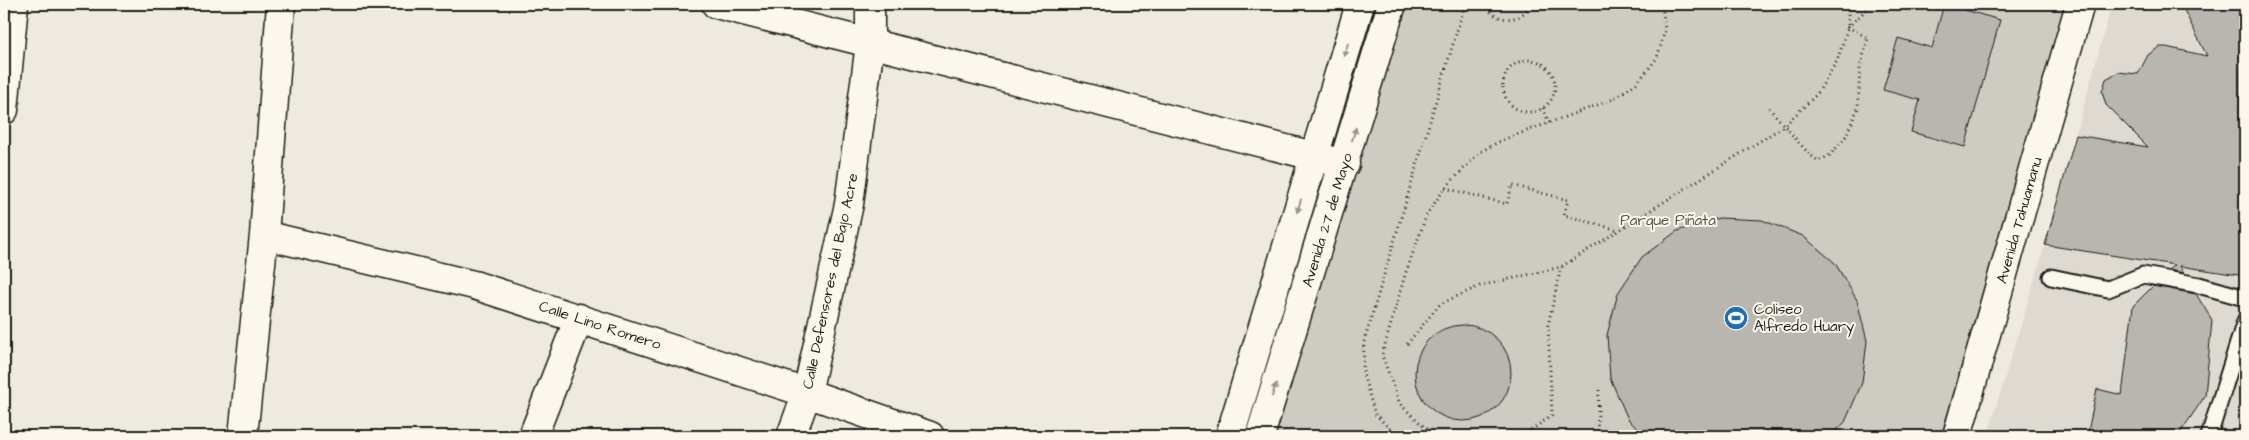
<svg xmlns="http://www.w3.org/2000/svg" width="2249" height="440" viewBox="0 0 2249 440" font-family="'Architects Daughter',sans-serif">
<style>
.built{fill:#dedad1}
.green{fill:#ceccc2;stroke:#75746f}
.building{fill:#b9b6af;stroke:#1c1c1c}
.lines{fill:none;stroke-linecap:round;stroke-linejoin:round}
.lane-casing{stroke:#1c1c1c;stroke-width:19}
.street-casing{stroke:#1c1c1c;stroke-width:31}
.secondary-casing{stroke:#1c1c1c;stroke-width:31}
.path{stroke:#1c1c1c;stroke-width:3;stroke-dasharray:1 4;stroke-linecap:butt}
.lane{stroke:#fbf7ec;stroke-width:15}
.street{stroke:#fbf7ec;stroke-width:28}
.secondary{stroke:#fbf7ec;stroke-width:28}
.path-bridge{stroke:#1c1c1c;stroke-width:3;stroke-dasharray:1 4;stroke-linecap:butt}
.oneway{fill:#97948e}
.labels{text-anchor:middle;stroke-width:4;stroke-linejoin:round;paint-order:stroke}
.street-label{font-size:15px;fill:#1c1c1c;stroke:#fbf7ec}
.park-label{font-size:15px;fill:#51514e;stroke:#fbf7ec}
.poi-label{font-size:15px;fill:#1c1c1c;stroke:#fbf7ec;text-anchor:start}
</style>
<rect width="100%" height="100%" fill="#eeeadf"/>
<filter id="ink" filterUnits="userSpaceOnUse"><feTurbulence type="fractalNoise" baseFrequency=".02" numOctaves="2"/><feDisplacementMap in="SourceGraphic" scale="10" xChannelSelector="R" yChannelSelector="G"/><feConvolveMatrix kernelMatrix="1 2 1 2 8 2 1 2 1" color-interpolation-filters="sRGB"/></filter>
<g filter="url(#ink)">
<path class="built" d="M2112,4h133v432h-256l-1,-2 57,-189z"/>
<path class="green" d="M1399,4h666l-124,432h-674z"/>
<path class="building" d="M1944,4l56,16 -35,127 -54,-15 9,-32 -37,-10 15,-52 34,10z
M2181,4h64v272l-65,-10 4,7 -15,-3 6,-5 -130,-20 31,-110 72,12 -42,-42 -4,-13 4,-13 12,-7 20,2 10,-19 11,-8h7l41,9z
M1719,218l43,2 41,16 32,27 22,37 10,41 -5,42 -17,39 -14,14h-187l-16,-17 -18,-41 -3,-43 11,-42 24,-36 35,-26z
M2153,286l43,8 16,26 -7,76 -27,40h-91l10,-47 25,6 11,-89z
M1415 373a48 48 0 1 1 96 0a48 48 0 1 1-96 0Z"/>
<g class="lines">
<g class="lane-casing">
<path id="lane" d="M2051,277l57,12 35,-14 56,10 46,13
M2209,436l36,-115"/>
</g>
<g class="street-casing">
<path id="street" d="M716,4l629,160
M4,110l10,-106
M264,235l210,50 333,108 123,43
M243,436l21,-201 17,-231
M533,436l46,-118
M791,436l16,-43 42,-189 21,-160v-40
M1957,436l123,-432"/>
</g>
<g class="secondary-casing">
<path id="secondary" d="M1230,436l130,-432
M1260,436l132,-432"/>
</g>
<path class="path" d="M1484,4c11,19 36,20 47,0
M1503 86a26 26 0 1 1 52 0a26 26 0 1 1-52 0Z
M1543,108l6,15
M1808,153l10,8 11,-5 16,-18 13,-30 2,-40 8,-30 -20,-11 24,-23
M1445,188l62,16 5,-19 56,15 -4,15 54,15
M1407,344l33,-40 40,-18 81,-19 223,-141 33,-32 20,-33 11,-34v-23
M1397,436l-22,-22 -12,-40 1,-32 101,-338
M1434,436l-34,-32 -18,-49 23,-80 22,-61 18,-26 35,-36 22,-12 109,-40 27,-18 19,-24 8,-28 -3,-26
M1523,436l29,-21 -4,-90 13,-58
M1597,436l2,-46"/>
<use href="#lane" class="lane"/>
<use href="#street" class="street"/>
<use href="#secondary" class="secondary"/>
<path class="path-bridge" d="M1769,108l39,45"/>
</g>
<defs><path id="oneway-solid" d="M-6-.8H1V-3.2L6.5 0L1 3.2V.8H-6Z" transform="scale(1.25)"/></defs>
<g class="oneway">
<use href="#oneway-solid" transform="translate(1346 50) rotate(107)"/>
<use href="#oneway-solid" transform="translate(1354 134) rotate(-73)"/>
<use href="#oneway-solid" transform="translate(1299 206) rotate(107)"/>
<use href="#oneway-solid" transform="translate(1274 390) rotate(-73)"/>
</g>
</g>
<defs>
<g id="stadium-disc" transform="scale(1.25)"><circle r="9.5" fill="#1f6fb2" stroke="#fbf7ec"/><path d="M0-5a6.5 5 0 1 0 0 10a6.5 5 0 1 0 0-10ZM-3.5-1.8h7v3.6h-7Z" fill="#fff"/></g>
</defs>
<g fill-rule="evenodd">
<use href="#stadium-disc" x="1736" y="318"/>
</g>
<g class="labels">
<g class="street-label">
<text transform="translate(1327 220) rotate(-73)" y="5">Avenida 27 de Mayo</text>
<text transform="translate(2019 220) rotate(-74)" y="5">Avenida Tahuamanu</text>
<text transform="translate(830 281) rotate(-78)" y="5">Calle Defensores del Bajo Acre</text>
<text transform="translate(600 325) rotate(18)" y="5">Calle Lino Romero</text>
</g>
<g class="park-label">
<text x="1668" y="225">Parque Piñata</text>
</g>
<g class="poi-label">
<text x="1754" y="314">Coliseo<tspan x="1754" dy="17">Alfredo Huary</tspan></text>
</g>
</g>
<rect width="2249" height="440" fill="none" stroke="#fbf7ec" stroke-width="20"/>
<rect x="10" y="10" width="2229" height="420" fill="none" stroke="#1c1c1c" stroke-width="2" filter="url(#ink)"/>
</svg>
